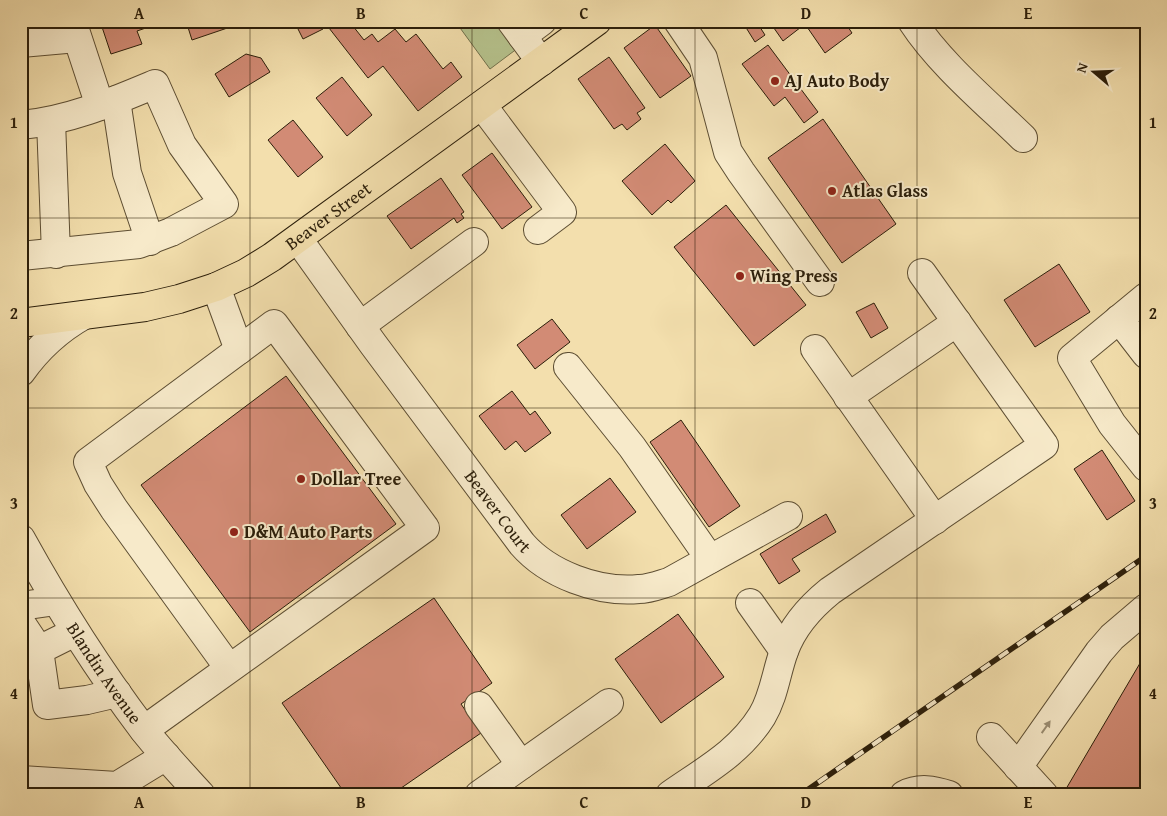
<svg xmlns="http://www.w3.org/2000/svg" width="1167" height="816" viewBox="0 0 1167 816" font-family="'Gentium Book Plus',serif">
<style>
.green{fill:#b6c38d;stroke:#70704c}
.building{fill:#d28b75;stroke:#2b1e0a}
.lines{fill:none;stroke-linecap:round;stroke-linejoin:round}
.minor-casing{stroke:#5d4e33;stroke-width:30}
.major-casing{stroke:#2b1e0a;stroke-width:30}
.minor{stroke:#f7eaca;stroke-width:28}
.major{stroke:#f3dfad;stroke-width:28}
.rail-casing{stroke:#2b1e0a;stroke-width:5.5}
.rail{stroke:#f7eaca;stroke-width:4;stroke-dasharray:11;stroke-linecap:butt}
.oneway{fill:#9b8e74}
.grid{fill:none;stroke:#2b1e0a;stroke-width:1;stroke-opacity:0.55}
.poi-dot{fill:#8f2418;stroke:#f7eaca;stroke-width:2}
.labels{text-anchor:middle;stroke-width:4;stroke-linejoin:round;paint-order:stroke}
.poi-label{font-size:18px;font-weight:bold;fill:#2b1e0a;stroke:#f7eaca;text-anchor:start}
.street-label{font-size:18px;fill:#2b1e0a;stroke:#f7eaca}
.neatline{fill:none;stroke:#2b1e0a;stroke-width:2}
.grid-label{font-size:16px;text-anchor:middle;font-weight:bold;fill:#2b1e0a}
</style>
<rect width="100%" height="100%" fill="#f3dfad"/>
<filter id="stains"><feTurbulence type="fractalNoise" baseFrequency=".004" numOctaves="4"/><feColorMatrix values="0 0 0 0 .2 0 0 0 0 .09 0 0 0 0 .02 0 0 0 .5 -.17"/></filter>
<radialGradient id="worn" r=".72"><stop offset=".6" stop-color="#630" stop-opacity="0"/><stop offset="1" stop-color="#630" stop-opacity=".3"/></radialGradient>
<path class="green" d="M455,21h99l-64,48z"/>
<path class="building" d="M100,21h66l-29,10 5,13 -31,10z
M186,21h62l-56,19z
M294,21h25l4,8 -20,10z
M337,21h12l15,19 8,-6 6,8 17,-13 11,13 10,-8 27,35 8,-7 11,15 -44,34 -35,-45 -15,12 -39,-50z
M753,21h3l9,14 -10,7 -10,-16z
M769,21h75l8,12 -27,20 -20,-29 -22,17z
M655,25l36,51 -31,22 -36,-50z
M768,45l50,67 -14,11 -19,-26 -11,9 -32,-42z
M246,54l15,4 9,14 -41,25 -14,-23z
M609,57l36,51 -8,5 4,6 -14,11 -5,-6 -8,5 -36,-50z
M342,77l30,38 -25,21 -31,-38z
M823,119l73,105 -54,39 -74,-105z
M293,120l30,37 -25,20 -30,-37z
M665,144l30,37 -24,22 -3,-3 -16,15 -30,-34z
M492,153l40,54 -30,22 -40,-54z
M441,178l23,34 -3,2 3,4 -7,5 -3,-5 -43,31 -24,-33z
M726,205l80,100 -52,41 -80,-99z
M1059,264l31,48 -55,35 -31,-47z
M874,303l14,25 -17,10 -15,-26z
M552,319l18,23 -35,27 -18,-24z
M286,376l110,148 -146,108 -109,-147z
M512,391l18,24 5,-4 16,22 -26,19 -9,-11 -11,9 -26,-34z
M681,420l59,86 -31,21 -59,-85z
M1102,450l33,51 -28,19 -33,-51z
M610,478l26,34 -49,37 -26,-34z
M826,514l10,18 -44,27 8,12 -21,13 -19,-30z
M434,598l58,85 -31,21 20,29 -90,62h-45l-64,-92z
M678,614l46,63 -63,46 -46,-64z
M1146,653v142h-83v-1z"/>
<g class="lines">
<g class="minor-casing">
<g id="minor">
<path d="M72,21l28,85"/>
<path d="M511,21l30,41"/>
<path d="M678,21l25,37 25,94 13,20 79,110"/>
<path d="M912,21c28,43 74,81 111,117"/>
<path d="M522,36l20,-15"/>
<path d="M21,43l56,-5"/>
<path d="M116,100l11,73 23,68"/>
<path d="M482,105l80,107 -24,18"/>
<path d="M51,121l5,133"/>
<path d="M21,125c47,-4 91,-23 134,-41l27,61 42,59 -53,28 -32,12 -118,12"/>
<path id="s1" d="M298,239l75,105 149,200c26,30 76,49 117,45 10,0 20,-4 30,-7l119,-66"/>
<path d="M216,287l23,63"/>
<path d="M1146,297l-74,61 40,66 34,43"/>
<path d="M1119,319l27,35"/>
<path d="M360,326l114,-84"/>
<path d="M815,349l120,171"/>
<path d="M568,367l64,80 78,112"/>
<path d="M21,372c17,-24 38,-43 63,-57"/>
<path d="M848,397l109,-75"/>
<path id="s2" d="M21,539c37,67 76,129 122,190 18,23 38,44 58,66"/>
<path d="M750,603l34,48"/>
<path d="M21,606l35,-5"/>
<path d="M21,623l18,27"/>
<path d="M75,632l-36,18 8,55 40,-5 30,-7"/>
<path d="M479,706l42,59"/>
<path d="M144,730l281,-202 -151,-204 -186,138 10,22 16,25 115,159"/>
<path d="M991,737l53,58"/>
<path d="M1018,767l81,-115 13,-15 34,-29"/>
<path d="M21,780l96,6 49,-30"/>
<path d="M479,795l130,-92"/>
<path d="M670,795c34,-24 69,-42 92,-79 12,-20 14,-43 22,-65 9,-25 25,-43 46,-60l214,-146 -122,-172"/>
<path d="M904,795c15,-8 30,-5 45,0"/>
</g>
</g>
<g class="major-casing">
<g id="major">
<path id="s3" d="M21,323l124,-16 34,-8 37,-12 30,-14 26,-16 325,-236"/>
</g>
</g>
<use href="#minor" class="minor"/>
<use href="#major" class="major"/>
<g class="rail-casing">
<path id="rail" d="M800,795l346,-239"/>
</g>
<use href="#rail" class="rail"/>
</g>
<defs><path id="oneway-solid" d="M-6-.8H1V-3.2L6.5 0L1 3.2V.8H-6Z" transform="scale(1.25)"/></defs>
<use class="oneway" href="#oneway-solid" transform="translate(1046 727) rotate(-55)"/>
<path class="grid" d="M250,21v774M472,21v774M695,21v774M917,21v774M21,218h1125M21,408h1125M21,598h1125"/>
<g class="poi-dot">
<circle cx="775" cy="81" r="5"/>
<circle cx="832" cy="191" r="5"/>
<circle cx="740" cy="276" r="5"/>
<circle cx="301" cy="479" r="5"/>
<circle cx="234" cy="532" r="5"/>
</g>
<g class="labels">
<g class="poi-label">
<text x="785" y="87">AJ Auto Body</text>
<text x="842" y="197">Atlas Glass</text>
<text x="750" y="282">Wing Press</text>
<text x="311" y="485">Dollar Tree</text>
<text x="244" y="538">D&amp;M Auto Parts</text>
</g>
<g class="street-label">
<text dy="6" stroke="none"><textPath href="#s3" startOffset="332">Beaver Street</textPath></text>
<text dy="6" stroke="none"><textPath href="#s1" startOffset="338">Beaver Court</textPath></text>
<text dy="6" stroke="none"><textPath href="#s2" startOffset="158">Blandin Avenue</textPath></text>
</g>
</g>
<rect width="1167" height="816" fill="none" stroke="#f3dfad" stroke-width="55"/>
<g transform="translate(1094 72) rotate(289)" stroke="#f7eaca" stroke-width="4" paint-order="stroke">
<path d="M0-4L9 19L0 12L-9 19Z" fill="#2b1e0a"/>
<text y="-8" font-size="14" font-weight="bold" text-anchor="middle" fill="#2b1e0a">N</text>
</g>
<rect x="28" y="28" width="1112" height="760" class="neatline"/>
<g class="grid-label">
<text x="139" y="19">A</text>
<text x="361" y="19">B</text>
<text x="584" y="19">C</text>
<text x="806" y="19">D</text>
<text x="1028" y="19">E</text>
<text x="14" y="128">1</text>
<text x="1153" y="128">1</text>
<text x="14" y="319">2</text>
<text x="1153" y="319">2</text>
<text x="14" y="509">3</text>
<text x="1153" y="509">3</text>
<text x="14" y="699">4</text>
<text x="1153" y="699">4</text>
<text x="139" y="808">A</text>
<text x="361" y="808">B</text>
<text x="584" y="808">C</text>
<text x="806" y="808">D</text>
<text x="1028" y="808">E</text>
</g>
<rect width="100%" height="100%" filter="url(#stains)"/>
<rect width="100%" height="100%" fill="url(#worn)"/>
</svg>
